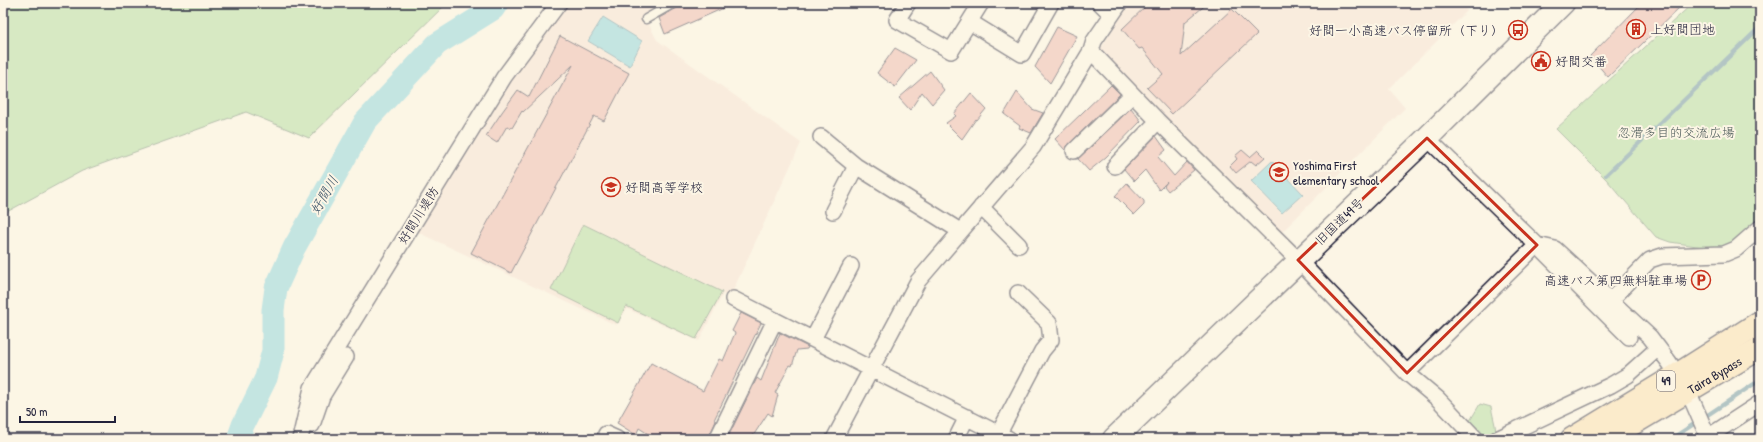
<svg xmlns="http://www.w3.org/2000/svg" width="1763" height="442" viewBox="0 0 1763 442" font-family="'Patrick Hand','Klee One',sans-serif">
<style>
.built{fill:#f7e1d3}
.green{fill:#aada9a;stroke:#667e6a}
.water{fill:#81d0dc;stroke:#5b8a9c}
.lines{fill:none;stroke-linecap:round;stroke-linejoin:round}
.stream{stroke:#5b8a9c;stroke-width:4}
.river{stroke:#81d0dc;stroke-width:23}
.building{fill:#ecb1a9;stroke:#22223b}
.lane-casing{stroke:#22223b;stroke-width:11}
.street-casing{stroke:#22223b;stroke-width:18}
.secondary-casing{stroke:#22223b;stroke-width:25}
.highway-casing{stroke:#22223b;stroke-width:25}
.lane{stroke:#fcf5e5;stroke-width:8}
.street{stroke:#fcf5e5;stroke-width:15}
.secondary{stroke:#fcf5e5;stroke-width:22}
.highway{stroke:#fbddab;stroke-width:22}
.marked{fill:none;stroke:#c8321e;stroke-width:3;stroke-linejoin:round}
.labels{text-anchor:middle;stroke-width:4;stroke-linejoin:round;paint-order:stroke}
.shield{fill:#fcf5e5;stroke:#63616e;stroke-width:1}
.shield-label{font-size:12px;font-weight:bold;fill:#22223b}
.poi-label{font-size:13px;fill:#22223b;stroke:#fcf5e5;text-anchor:start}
.park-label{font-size:13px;fill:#4b5958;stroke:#fcf5e5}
.street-label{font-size:13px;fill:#22223b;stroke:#fcf5e5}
.water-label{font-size:14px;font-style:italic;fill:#3e566b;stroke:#fcf5e5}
</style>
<rect width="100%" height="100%" fill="#fcf5e5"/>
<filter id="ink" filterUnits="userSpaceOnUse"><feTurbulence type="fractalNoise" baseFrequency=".025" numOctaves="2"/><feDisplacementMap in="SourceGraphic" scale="8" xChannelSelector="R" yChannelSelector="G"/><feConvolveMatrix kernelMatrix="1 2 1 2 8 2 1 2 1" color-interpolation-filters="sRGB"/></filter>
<g filter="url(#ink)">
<path class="built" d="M559,3h115l-28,16 11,21 144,103 -71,154 -7,-3 -24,47 -72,-32 -11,16 -201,-94z
M1129,3h331l7,8 -78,78 16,19 -128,129 -177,-187z"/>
<path class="green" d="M3,3h444l-138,135 -63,-26 -164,59 -79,43z
M1693,3h67v217l-20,20 -23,9 -47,-7 -14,-5 -50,-58 -50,-50z
M583,224l139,68 -26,47 -70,-33 -8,17 -67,-33z
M1480,404l11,3 4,18 2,14h-38z"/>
<path class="water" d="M603,17l39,24 -12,25 -42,-25z
M1272,161l31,33 -21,19 -31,-32z"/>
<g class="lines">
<path class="stream" d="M1606,175l154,-148
M1703,418l57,-38
M1671,439l26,-17"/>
<path class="river" d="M238,439l5,-14 23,-47 7,-27v-41l3,-22 18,-40 71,-126 72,-78 56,-35 4,-6"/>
</g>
<path class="building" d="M679,3h56l-70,31 -6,-16 18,-10z
M1149,3h59l-23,19 -4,34 51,-47 25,25 -85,80 -25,-26 16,-14 -21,-26 -3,1 -17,-20z
M1642,3h42l-76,74 -18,-21z
M1057,27l20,9 -27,47 -15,-16z
M560,36l69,37 -25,48 -10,-5 -83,157 -40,-20 102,-188 -50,47 -1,-1 -10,17 -5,-2 -10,17 -11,-7 16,-24 16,-22 11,7z
M895,48l21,12 -21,27 -18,-14z
M930,71l14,19 -12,14 -10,-12 -12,18 -11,-12z
M1111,85l9,9 -52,51 -3,5 -10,-11z
M1017,92l15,17 11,4 -12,20 -12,-5 1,-2 -16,-12z
M971,93l15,16 -9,11 -1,-1 -14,20 -16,-16 10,-7 -2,-2z
M1131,108l10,13 -35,36 -17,14 -11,-12z
M1156,136l10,14 -8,7 16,19 13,-14 7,8 -26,21 -4,-5 3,-4 -8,8 -14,-20 -11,11 -10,-12z
M1242,150l8,7 8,-7 7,7 -9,8 -5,-4 -15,12 -6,-7 7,-7 -2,-3z
M1127,183l17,18v4l-10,10 -19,-19z
M741,313l20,10 -47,97 2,1 -8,18h-52l-17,-11 -3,7 -19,-12 34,-60 52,28 16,-32 4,2 12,-28 -3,-2z
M780,333l28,14 -1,2 -10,1 -5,16 -2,-1 -15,28 3,2 -6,21 -4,-3 -17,26h-24l30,-61 4,3z"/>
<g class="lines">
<g class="lane-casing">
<path id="lane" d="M646,19l28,-16"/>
</g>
<g class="street-casing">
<path id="street" d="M908,3l-11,17 54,31 30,-48
M1100,3l12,12
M970,22l52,32 29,-51
M1091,51l67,70 140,139 109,113 31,26 38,40
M821,137l35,29 104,65
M1427,138l110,107 18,4 95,88 19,25 19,29 20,46 -3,2
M1074,151l58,-56
M1115,166l43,-45
M981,207l38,38
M833,211l23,-45
M733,299l276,140
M1610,301l40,-41 12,-4 62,-2 12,-5 24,-21
M813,339l38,-73
M1407,373l130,-128 92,92
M312,425l10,-29 24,-39
M999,433l43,-82 9,-11 -2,-17 -31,-30
M606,434l11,5
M1708,437l52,-34
M300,439l12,-51 192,-311 55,-74
M717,439l58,-119
M834,439l84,-158 115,-134 58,-96 3,-10 26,-38
M956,439l11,-22
M1497,439l114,-54 17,-10 30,-27"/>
</g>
<g class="secondary-casing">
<path id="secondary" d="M1114,439l313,-301 136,-135"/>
</g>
<g class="highway-casing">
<g id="highway">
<path d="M1572,439l105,-64 83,-53"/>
<path id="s1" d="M1607,439l153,-91"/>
</g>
</g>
<use href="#lane" class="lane"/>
<use href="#street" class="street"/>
<use href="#secondary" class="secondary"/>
<use href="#highway" class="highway"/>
</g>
</g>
<path d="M0 0H1763V442H0ZM1427,138l110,107 -130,128 -109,-113z" fill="#fcf5e5" fill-opacity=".55" fill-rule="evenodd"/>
<path class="marked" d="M1427,138l110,107 -130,128 -109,-113z"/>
<defs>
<g id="building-ring" transform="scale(1)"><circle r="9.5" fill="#fcf5e5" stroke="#c8321e" stroke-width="1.5"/><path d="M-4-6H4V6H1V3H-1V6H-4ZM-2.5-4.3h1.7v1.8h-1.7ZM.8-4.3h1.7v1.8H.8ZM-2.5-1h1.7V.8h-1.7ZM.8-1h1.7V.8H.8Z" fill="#c8321e"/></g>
<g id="bus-ring" transform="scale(1)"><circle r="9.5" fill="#fcf5e5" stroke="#c8321e" stroke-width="1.5"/><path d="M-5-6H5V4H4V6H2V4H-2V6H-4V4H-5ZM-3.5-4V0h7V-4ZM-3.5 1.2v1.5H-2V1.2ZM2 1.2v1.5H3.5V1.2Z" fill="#c8321e"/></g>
<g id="civic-ring" transform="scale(1)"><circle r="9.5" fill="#fcf5e5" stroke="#c8321e" stroke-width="1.5"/><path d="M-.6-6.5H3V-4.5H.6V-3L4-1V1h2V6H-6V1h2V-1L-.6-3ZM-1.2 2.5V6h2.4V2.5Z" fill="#c8321e"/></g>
<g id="school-ring" transform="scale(1)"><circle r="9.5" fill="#fcf5e5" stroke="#c8321e" stroke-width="1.5"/><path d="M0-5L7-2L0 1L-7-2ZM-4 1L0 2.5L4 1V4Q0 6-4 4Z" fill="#c8321e"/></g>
<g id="parking-ring" transform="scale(1)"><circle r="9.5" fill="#fcf5e5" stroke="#c8321e" stroke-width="1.5"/><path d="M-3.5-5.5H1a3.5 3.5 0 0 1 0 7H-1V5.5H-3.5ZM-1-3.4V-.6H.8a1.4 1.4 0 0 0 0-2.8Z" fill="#c8321e"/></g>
</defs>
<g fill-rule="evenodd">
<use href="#building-ring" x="1636" y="29"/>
<use href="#bus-ring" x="1518" y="30"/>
<use href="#civic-ring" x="1541" y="61"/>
<use href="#school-ring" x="1279" y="172"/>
<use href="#school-ring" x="611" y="187"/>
<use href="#parking-ring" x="1701" y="280"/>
</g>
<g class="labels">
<rect class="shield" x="1657" y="371" width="18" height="20" rx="3"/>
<g class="shield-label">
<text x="1666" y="385">49</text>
</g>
<g class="poi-label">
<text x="1650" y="34">上好間団地</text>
<text x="1504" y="35" text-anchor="end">好間一小高速バス停留所（下り）</text>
<text x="1555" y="66">好間交番</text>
<text x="1293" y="170">Yoshima First<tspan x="1293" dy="15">elementary school</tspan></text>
<text x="625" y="192">好間高等学校</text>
<text x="1687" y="285" text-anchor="end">高速バス第四無料駐車場</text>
</g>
<g class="park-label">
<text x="1676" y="137">忽滑多目的交流広場</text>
</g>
<g class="street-label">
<text transform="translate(418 215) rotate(-58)" y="5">好間川堤防</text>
<text transform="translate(1339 221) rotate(-44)" y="5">旧国道49号</text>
<text dy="5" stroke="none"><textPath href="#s1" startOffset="125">Taira Bypass</textPath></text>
</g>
<g class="water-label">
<text transform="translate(324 195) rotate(-60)" y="5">好間川</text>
</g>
</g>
<rect width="1763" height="442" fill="none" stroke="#fcf5e5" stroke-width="16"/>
<rect x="8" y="8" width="1747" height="426" fill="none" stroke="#22223b" stroke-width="1.5" filter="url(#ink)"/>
<path d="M20 416v6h95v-6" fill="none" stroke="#22223b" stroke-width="2"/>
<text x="26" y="416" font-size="12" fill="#22223b" stroke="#fcf5e5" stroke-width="3" paint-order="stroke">50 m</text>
</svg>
